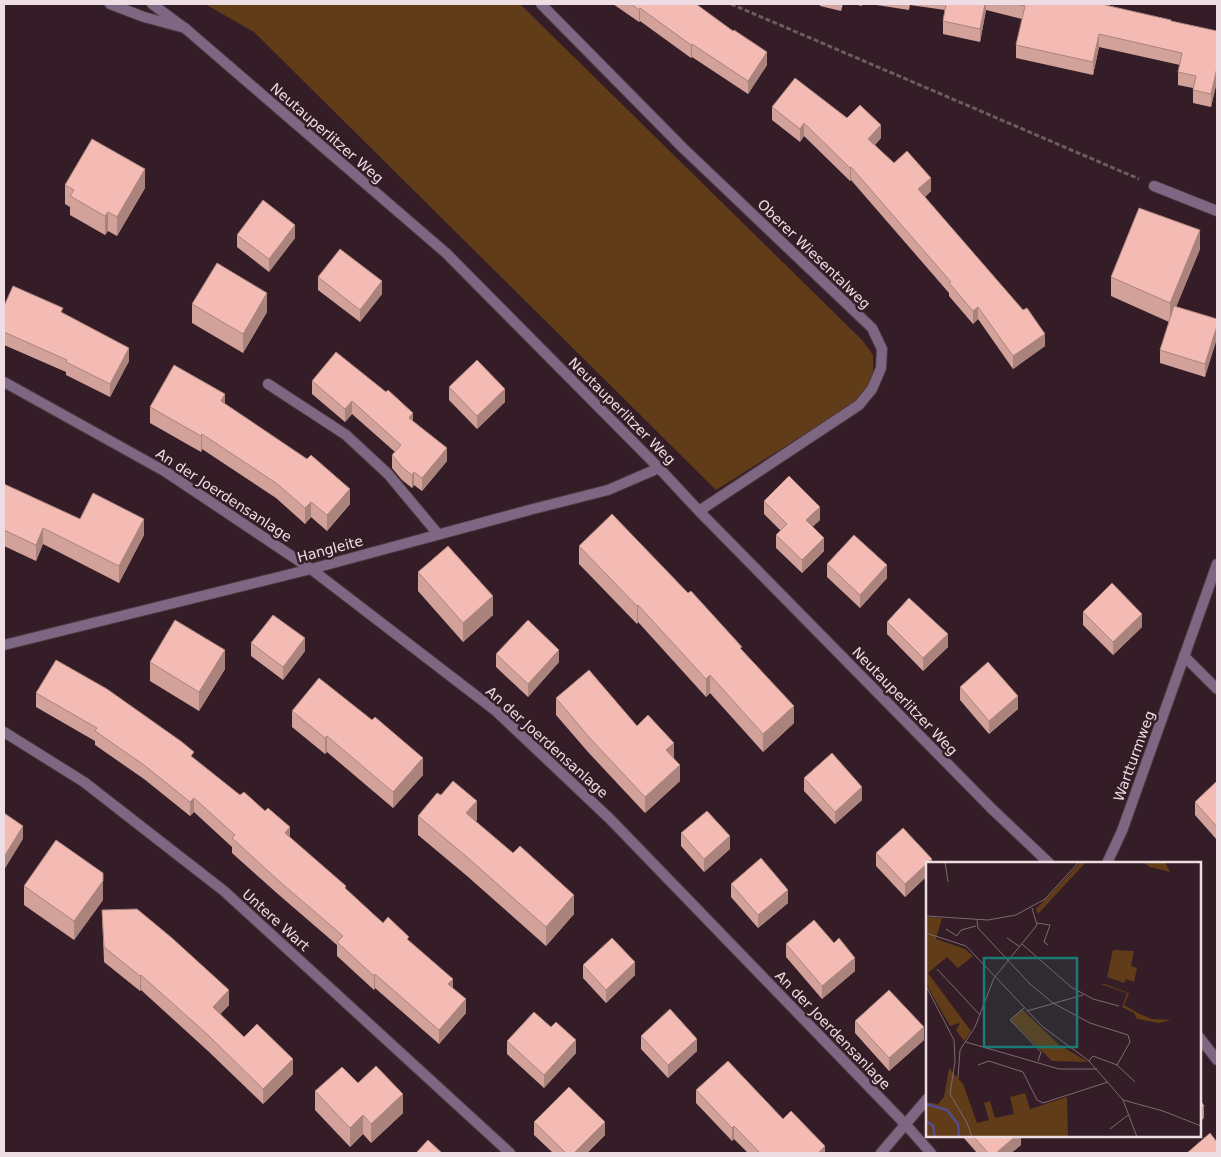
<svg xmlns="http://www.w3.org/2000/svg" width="1221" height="1157" viewBox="0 0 1221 1157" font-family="'DejaVu Sans',sans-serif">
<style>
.green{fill:#613c19}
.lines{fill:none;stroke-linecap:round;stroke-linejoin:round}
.service-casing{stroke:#4e3841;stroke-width:12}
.minor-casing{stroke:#4e3841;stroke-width:12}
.tertiary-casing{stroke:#4e3841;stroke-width:12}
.path{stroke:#6f5a62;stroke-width:3;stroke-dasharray:5 2.5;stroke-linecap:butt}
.service{stroke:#7e6782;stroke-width:10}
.minor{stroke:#7e6782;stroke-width:10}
.tertiary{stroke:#7e6782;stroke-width:10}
.wall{fill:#d1a19a}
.shaded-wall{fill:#aa837d}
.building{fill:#f3bbb3;stroke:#aa837d}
.labels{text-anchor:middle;stroke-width:5;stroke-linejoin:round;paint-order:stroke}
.street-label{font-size:14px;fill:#eedee4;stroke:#341d26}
.inset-river{fill:none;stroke:#544c91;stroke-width:2.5}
.inset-road{fill:none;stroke:#7e6a72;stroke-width:1}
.view{fill:#1a7b74;fill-opacity:0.15;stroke:#1a7b74;stroke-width:2.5}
.inset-edge{fill:none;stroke:#eedee4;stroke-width:2.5}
</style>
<rect width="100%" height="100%" fill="#341d26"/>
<path class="green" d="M205,4h315l342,336 11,15v17l-4,18 -15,13 -138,87 -462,-458z"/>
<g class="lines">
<g class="service-casing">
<path id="service" d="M110,4l34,13 41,11
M1154,186l63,25
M268,384l78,51 42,39 50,60"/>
</g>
<g class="minor-casing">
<path id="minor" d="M152,4l34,25 260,224 213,215 40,43 293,298 57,54
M541,4l142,144 189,180 10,21 -1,19 -9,21 -13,16 -160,106
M4,382l162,90 145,97 185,142 114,108 296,306 25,28
M4,645l307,-76 222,-60 75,-19 51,-22
M1184,656l33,33
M4,732l80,50 140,109 286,262
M1200,1038l17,22"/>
</g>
<g class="tertiary-casing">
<path id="tertiary" d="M1107,863l15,-32 95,-267
M881,1153l46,-54"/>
</g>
<path class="path" d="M731,4l408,175"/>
<use href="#service" class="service"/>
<use href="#minor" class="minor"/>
<use href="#tertiary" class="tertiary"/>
</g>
<path class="wall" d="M613,4h83l71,61 -19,29 -56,-37 -1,1 -51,-37 -1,1z
M820,4h23l-2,7 -21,-5z
M853,4h9v2z
M870,4h236v1l65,16 46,10v50l-6,26 -18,-4v-15l-15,-3v-13l2,-7 -81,-18 -6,28 -77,-17v-13l6,-26 -36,-9 -6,32 -37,-8v-13l2,-11 -35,-5 -1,5z
M772,107l75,11 34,20 -6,7 19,18 37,28 -6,6 120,149 -32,23 -35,-50 -5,5 -24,-28v-3l-98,-113 -1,1 -46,-45 -4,6 -28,-22z
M65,185l80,3 -28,48 -9,-5 -3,4 -35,-20v-8l-5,-3z
M237,235l58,3 -26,34 -32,-25z
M1200,249l-24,58 41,12 -12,58 -45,-14v-13l9,-28 -58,-26v-19z
M318,277l64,17 -22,28 -42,-32z
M192,304l75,8 -24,41 -51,-30z
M4,306l59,8 66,47 -19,36 -44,-22v-3l-62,-27z
M312,381l101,40 34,40 -25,30 -8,-6 -2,3 -10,-8 -10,-12v-13l3,-3 -43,-38 -7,8 -33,-28z
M449,387l56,15 -28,27 -28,-29z
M225,404l125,100 -23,27 -16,-14 -6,7 -29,-26 -74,-49 -1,3 -51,-29v-16z
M4,484l76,35 64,16 -25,48 -76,-39 -7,17 -32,-15z
M764,501l56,19 -8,7 12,24 -22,22 -26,-25v-13l5,-4 -17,-17z
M579,546l215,177 -31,29 -53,-59 -4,4 -68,-75 -1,2 -58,-60z
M827,564l60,14 -27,30 -33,-31z
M418,572l75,43 -30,27 -45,-51z
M1083,612l59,15 -29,28 -30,-30z
M887,622l61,25 -25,24 -36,-37z
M251,643l54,8 -22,29 -32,-24z
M496,654l63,8 -31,35 -32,-30z
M150,662l75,7 -26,42 -49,-30z
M960,687l58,22 -29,25 -29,-34z
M36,693l158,66 96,78 56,53 37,33 26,18 44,47 13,25 -27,31 -64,-56 -1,2 -37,-34v-11l-58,-50 -47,-42v-6l-38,-35 -4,4 -46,-37 -49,-34v-4l-59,-34z
M556,698l81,28 37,33 6,22 -35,32 -57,-61 -32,-37z
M292,711l131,64 -30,33 -66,-56 -2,2 -33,-27z
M804,778l58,22 -27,24 -31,-33z
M1217,781v59l-22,-25v-13z
M418,816l59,4 -2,1 99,93 -28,32 -79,-70 -49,-41z
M681,833l49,16 -26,23 -23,-26z
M876,853l56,10 -5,13 -22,21 -29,-31z
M731,884l57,19 -30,25 -27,-31z
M24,886l79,14 -29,40 -50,-35z
M102,910l127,95 -9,9 24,23 49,37 -30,30 -55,-53 -67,-61 -1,1 -36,-29z
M786,944l69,27 -33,28 -36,-42z
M583,965l52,10 -29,28 -23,-25z
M855,1021l69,19 -35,31 -34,-38z
M641,1036l56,15 -29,27 -27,-29z
M507,1041l69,12 -32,35 -37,-34z
M358,1083l45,30 -32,30 -8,-9 -13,13 -35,-37v-19z
M696,1090l87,29 42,34h-77l-14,-14 -2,2 -36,-38z
M534,1122l71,13 -18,18h-34l-19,-18z
M963,1136h58v9l-10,8h-34l-14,-16z"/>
<path class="shaded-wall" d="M985,4h1v6l-6,32v-13z
M640,8v13l-1,1v-12z
M1099,34v13l-6,28v-13z
M692,44v13l-1,1v-13z
M767,52v13l-19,29v-13z
M1217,68v13l-6,26v-13z
M804,123v13l-4,6v-13z
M881,125v13l-13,14v-13z
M851,167v13l-1,1v-13z
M145,169v19l-28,48v-19z
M931,178v13l-13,11v-13z
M108,212v19l-3,4v-19z
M295,225v13l-26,34v-13z
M1200,230v19l-30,73v-19z
M382,281v13l-22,28v-12z
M267,293v19l-24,41v-19z
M978,307v12l-5,5v-13z
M1217,326v13l-12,38v-13z
M1045,334v12l-32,23v-13z
M129,348v13l-19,36v-13z
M505,389v13l-28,27v-13z
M225,394v15l-4,-8z
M352,401v13l-7,8v-13z
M413,413v13l-4,-8z
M202,434v15l-1,3v-16z
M447,448v13l-25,30v-13z
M414,472v13l-2,3v-13z
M350,489v15l-23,27v-16z
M311,502v15l-6,7v-16z
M820,507v13l-14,13v-13z
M144,519v16l-25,48v-17z
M43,528v16l-7,17v-16z
M824,538v13l-22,22v-13z
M887,565v13l-27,30v-13z
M493,596v19l-30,27v-19z
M638,605v17l-1,2v-18z
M1142,614v13l-29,28v-13z
M948,634v13l-25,24v-13z
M305,638v13l-22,29v-13z
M225,650v19l-26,42v-19z
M559,650v12l-31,35v-13z
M710,675v18l-4,4v-18z
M1018,696v13l-29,25v-13z
M794,706v17l-31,29v-18z
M327,736v16l-2,2v-16z
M674,743v17l-8,-10z
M423,758v17l-30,33v-16z
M680,765v16l-35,32v-16z
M862,787v13l-27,24v-12z
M194,798v14l-4,4v-14z
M477,801v19l-11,12v-19z
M23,826v13l-19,31v-13z
M290,827v14l-5,-8z
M730,836v13l-26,23v-13z
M932,859v4h-5v13l-22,21v-13z
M103,881v19l-29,40v-19z
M788,890v13l-30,25v-13z
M574,895v19l-28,32v-19z
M855,958v13l-33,28v-13z
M635,962v13l-29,28v-13z
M375,974v14l-1,2v-14z
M141,975v15l-1,1v-15z
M453,979v14l-5,-9z
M229,990v15l-16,17v-15z
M466,999v14l-27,31v-14z
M924,1027v13l-35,31v-13z
M697,1039v12l-29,27v-13z
M576,1040v13l-32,35v-13z
M293,1059v15l-30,30v-15z
M1202,1092v13l-2,2v-13z
M403,1094v19l-32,30v-19z
M1204,1106v12l-4,4v-13z
M363,1115v19l-13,13v-19z
M605,1122v13l-18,18h-13z
M734,1126v13l-2,2v-13z
M1016,1136h5v9l-10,8h-15z
M825,1146v7h-7z"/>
<path class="building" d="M631,4h65l37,27 1,-1 33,22 -19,29 -56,-37 -1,1 -51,-37 -1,2z
M946,4h39l-5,25 -37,-8z
M1014,4h92l-1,1 66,15v1l46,10v37l-6,26 -18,-4 3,-14 -18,-4 4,-19 -83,-19 -6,28 -77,-17 9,-39z
M795,78l52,40 13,-13 21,20 -13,14 26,24 13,-12 24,27 -13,11 105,121 4,-2 18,26 -32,22 -35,-49 -5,4 -24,-28 2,-1 -100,-115 -1,1 -46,-45 -4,6 -28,-22z
M92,139l53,30 -28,48 -9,-5 -3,4 -35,-20 4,-6 -9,-5z
M263,200l32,25 -26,34 -32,-24z
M1139,208l61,22 -30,73 -59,-26z
M340,249l42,32 -22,29 -42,-33z
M217,263l50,30 -24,41 -51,-30z
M13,286l50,22 -2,4 68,36 -19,36 -44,-22 1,-2 -63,-28v-26z
M1174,306l43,13v7l-12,38 -45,-14z
M336,352l50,40 2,-2 25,23 -4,5 38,30 -25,30 -8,-6 -2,3 -10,-8 -10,-12 9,-10 -49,-44 -7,8 -33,-28z
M477,360l28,29 -28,27 -28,-29z
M174,365l51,29 -4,7 86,58 4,-4 39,34 -23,26 -16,-13 -6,6 -29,-25 -74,-49 -1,2 -51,-29z
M789,476l31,31 -14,13 18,18 -22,22 -26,-25 11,-11 -23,-23z
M4,484l76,35 13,-26 51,26 -25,47 -76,-38 -7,17 -32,-15z
M612,514l76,79 3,-2 51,56 -2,1 54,58 -31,28 -53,-59 -4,4 -68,-74 -1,1 -58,-60z
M854,535l33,30 -27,30 -33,-31z
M448,546l45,50 -30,27 -45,-51z
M1112,583l30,31 -29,28 -30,-30z
M909,598l39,36 -25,24 -36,-36z
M273,615l32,23 -22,29 -32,-24z
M175,620l50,30 -26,42 -49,-30z
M528,620l31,30 -31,34 -32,-30z
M56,660l51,29 75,53 12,10 -3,4 49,39 4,-3 21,19 3,-3 22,19 -5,6 61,53 -1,2 38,35 5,-6 21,20 -2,2 46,40 -5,5 18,15 -27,31 -64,-56 -1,2 -37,-34 6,-6 -64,-55 -47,-43 3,-3 -41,-37 -4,4 -46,-37 -49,-34 2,-3 -61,-35z
M988,662l30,34 -29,25 -29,-34z
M589,670l48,56 11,-11 26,28 -8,7 14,15 -35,32 -57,-61 -32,-38z
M319,678l53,42 3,-3 48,41 -30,34 -66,-56 -2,2 -33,-27z
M832,753l30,34 -27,25 -31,-34z
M453,781l24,20 -11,12 47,40 7,-7 54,49 -28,32 -79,-70 -49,-41 19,-23 4,2z
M1217,781v46l-22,-25z
M707,811l23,25 -26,23 -23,-26z
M4,813l19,13 -19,31z
M903,828l29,31 -27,25 -29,-31z
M56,840l47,33v8l-29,40 -50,-35z
M761,858l27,32 -30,25 -27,-31z
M137,909l35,29 57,52 -16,17 31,30 13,-13 36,35 -30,30 -55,-54 -67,-60 -1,1 -36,-29 -2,-37z
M814,920l20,23 5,-5 16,20 -33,28 -36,-42z
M612,938l23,24 -29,28 -23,-25z
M889,990l35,37 -35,31 -34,-37z
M670,1009l27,30 -29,26 -27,-29z
M534,1012l17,15 5,-5 20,18 -32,35 -37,-34z
M728,1061l55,58 8,-8 34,35 -7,7h-58l-26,-27 -2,2 -36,-38z
M376,1066l27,28 -32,30 -8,-9 -13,13 -35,-37 27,-24 16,16z
M569,1087l36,35 -31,31h-8l-32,-31z
M1200,1100l4,6 -4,3z
M1210,1133l7,9v11h-30z
M973,1136h43l-20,17h-8z
M428,1140l14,13h-26z"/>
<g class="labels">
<g class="street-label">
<text transform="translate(327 133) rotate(41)" y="5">Neutauperlitzer Weg</text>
<text transform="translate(814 254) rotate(44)" y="5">Oberer Wiesentalweg</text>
<text transform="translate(622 411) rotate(45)" y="5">Neutauperlitzer Weg</text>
<text transform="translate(224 495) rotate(33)" y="5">An der Joerdensanlage</text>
<text transform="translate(330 549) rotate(-15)" y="5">Hangleite</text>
<text transform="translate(905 701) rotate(46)" y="5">Neutauperlitzer Weg</text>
<text transform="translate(547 742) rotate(42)" y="5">An der Joerdensanlage</text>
<text transform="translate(1134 756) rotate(-70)" y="5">Wartturmweg</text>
<text transform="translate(276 920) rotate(42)" y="5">Untere Wart</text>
<text transform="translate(833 1030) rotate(46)" y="5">An der Joerdensanlage</text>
</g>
</g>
<g transform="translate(926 862)">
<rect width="275" height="275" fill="#341d26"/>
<path d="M155,0h5l-48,52 -2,-5zM217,0h22l5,10 -20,-5zM0,55l16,1 -6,21 29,10 8,7 -15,12 -11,-11 -19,16 43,58 -7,10 -8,-11 4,-7 -10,3 -24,-42zM187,88l21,1 -3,15 6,2 -3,14 -8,-3 -2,4 -17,-6zM174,122h5l24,9 -5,12 16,9 12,5 19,1 -12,3 -22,-4 -3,-6 -12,-6 5,-14zM96,147l36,35 30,18 -36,-1 -42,-41zM23,206l14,16 14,39 12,-3 -5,-17 6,-2 5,17 19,-4 -4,-17 15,-4 5,16 37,-12 1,40h-142v-35l12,2 6,-7z" fill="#613c19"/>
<path class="inset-river" d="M0,242l21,6 11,14 1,13M0,259l7,5 2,11"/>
<path class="inset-road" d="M19,0l3,20M0,54l62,4 28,-5 29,-16 34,-37M51,58l1,8 52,56 23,19 37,20 38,12 2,7 -13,23M111,61l13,2 -6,17 4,3M20,67l11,7 4,-6 15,-4M0,71l40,13 77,81 46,34 34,39 40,11 38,15M81,76l13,9M96,82l49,43 22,12 26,7M11,107l43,46M0,124l28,54 1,21 -5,33 17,29 5,14M98,146l-14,12 31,32 -3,9M101,149l56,-16M40,180l93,27h38M163,199l4,-5 24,9 18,17M52,203l11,-4 34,11 14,28 6,3 65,-21M32,216l2,-28 15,-23 19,-49 43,-53 -5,-17M197,238l14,37M184,267l18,-14"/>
<path class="view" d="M58,96h93v89h-93z"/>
<rect width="275" height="275" class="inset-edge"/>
</g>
<rect width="1221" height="1157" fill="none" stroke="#eedee4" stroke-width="10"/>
</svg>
